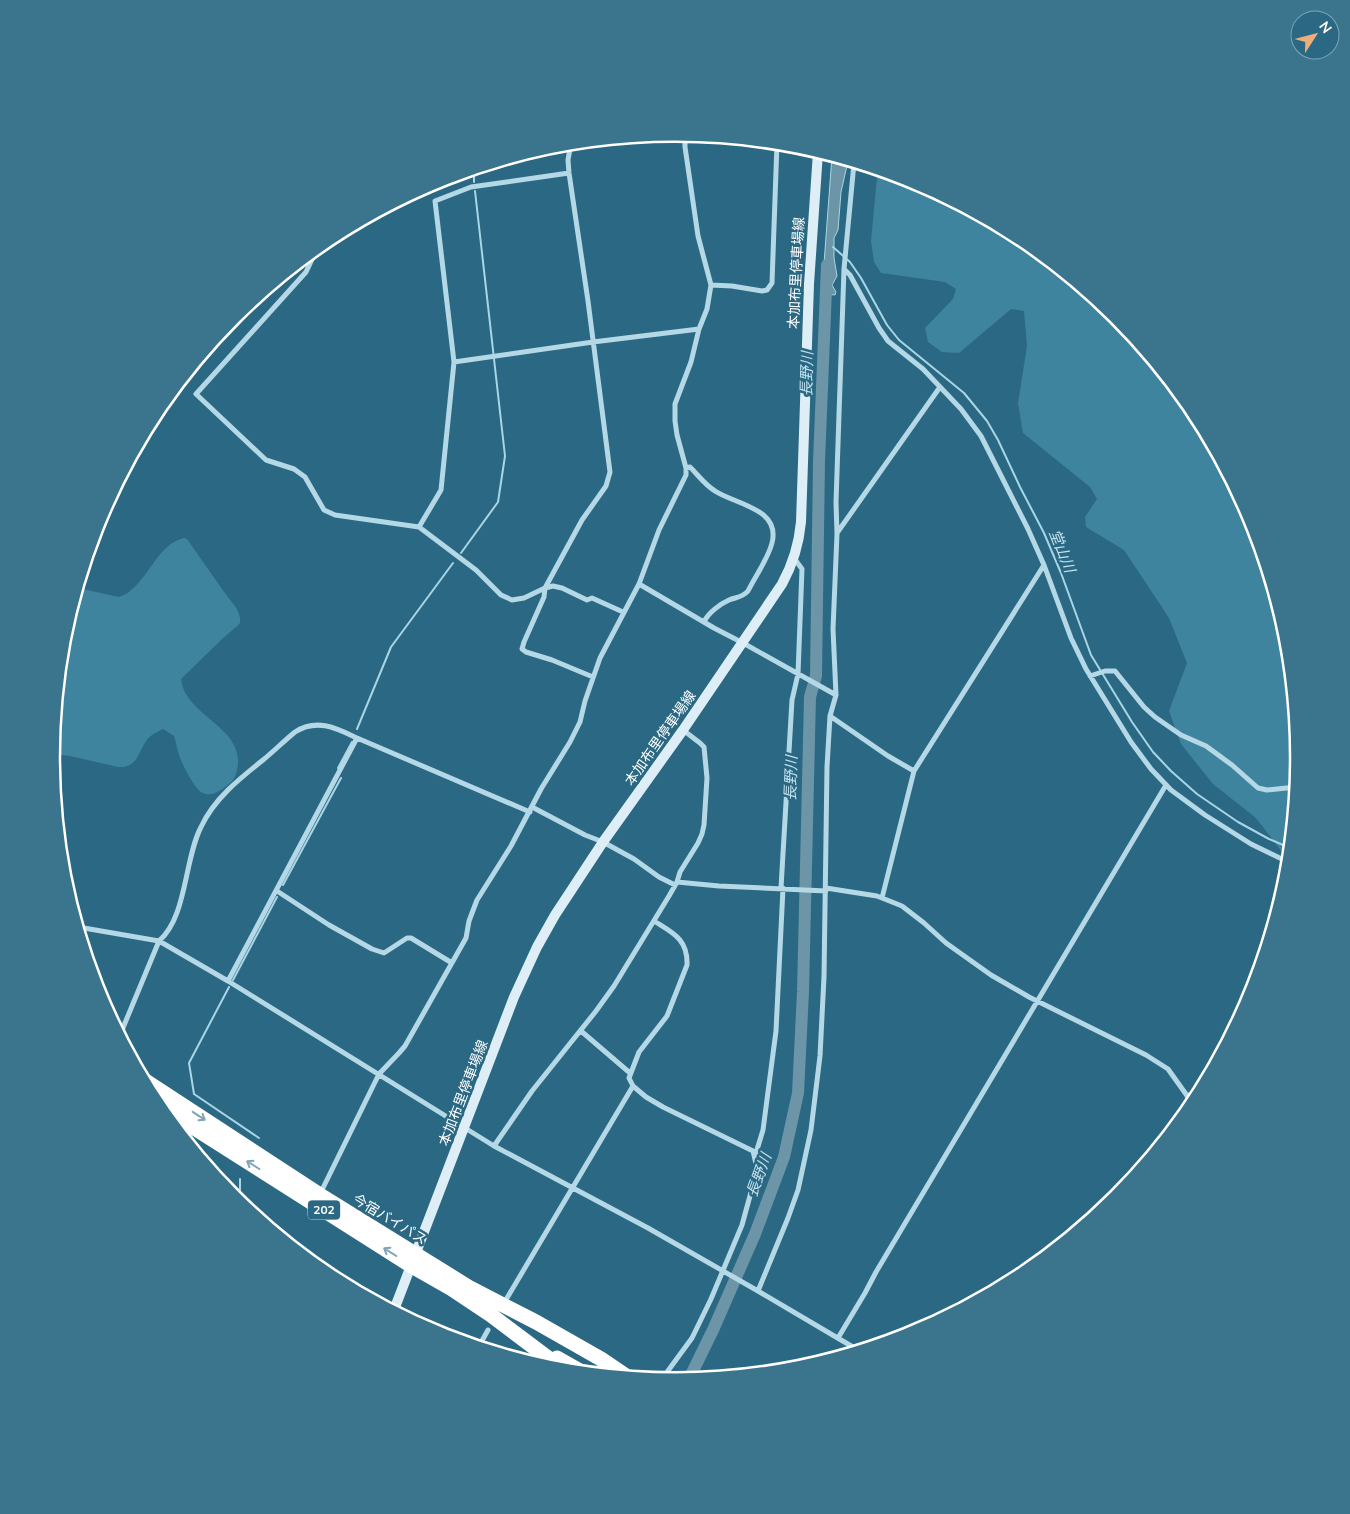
<svg xmlns="http://www.w3.org/2000/svg" width="1350" height="1514" viewBox="0 0 1350 1514" font-family="'Nunito Sans','Noto Sans JP',sans-serif">
<style>
.green{fill:#3f849f}
.water{fill:#6c95a7;stroke:#a8d6e6}
.lines{fill:none;stroke-linecap:round;stroke-linejoin:round}
.stream{stroke:#a8d6e6;stroke-width:2}
.river{stroke:#6c95a7;stroke-width:12}
.street{stroke:#b4d8e6;stroke-width:5}
.secondary{stroke:#ddeef6;stroke-width:10}
.highway{stroke:#fff;stroke-width:15}
.oneway{stroke:#7fa4b5}
.labels{text-anchor:middle;stroke-width:5;stroke-linejoin:round;paint-order:stroke}
.shield{fill:#2a6883;stroke:#bfd2da;stroke-width:1}
.shield-label{font-size:12px;font-weight:bold;fill:#fff}
.street-label{font-size:14px;fill:#fff;stroke:#2a6883}
.water-label{font-size:15px;font-style:italic;fill:#c2e2ef;stroke:#2a6883}
.rim{fill:none;stroke:#fff;stroke-width:2.5}
</style>
<rect width="100%" height="100%" fill="#2a6883"/>
<path class="green" d="M880,170l34,11 108,58 94,77 78,95 57,108 36,117 12,121 -10,104 -33,-43 -43,-34 -32,-40 -12,-33 18,-48 -18,-45 -45,-68 -38,-23 -1,-10 12,-18 -7,-12 -67,-54 -5,-30 9,-57 -3,-35 -13,-2 -52,44 -17,-1 -14,-10 -3,-14 28,-29 3,-10 -11,-7 -64,-9 -7,-11 -3,-21 6,-64z
M184,538l3,1 35,50 15,20 3,8v6l-4,4 -14,12 -41,40c4,38 66,48 56,91 -2,10 -7,14 -16,20 -6,3 -10,6 -18,3 -8,-3 -21,-29 -24,-38 -2,-6 -3,-13 -5,-19l-11,-7c-4,2 -8,4 -11,6 -15,11 -10,33 -34,32l-48,-11 -18,-2 11,-119 15,-47 41,9c4,-2 8,-3 11,-6 20,-15 28,-47 54,-53z"/>
<path class="water" d="M832,156l16,5 -7,31 -3,38 -4,8v20l3,18 -5,9 4,7 -1,3 -8,-1 1,-11 -5,-6z"/>
<g class="lines">
<path class="stream" d="M474,182v-13
M833,247l17,15 11,16 26,47 12,15 65,53 23,28 11,19 22,47 24,46 17,40 30,82 41,67 21,30 18,19 26,23 41,28 31,17 21,9
M461,553l37,-51 7,-46 -30,-265
M357,729l34,-82 62,-84
M338,768l14,-26
M283,885l58,-107
M233,980l44,-83
M229,987l-40,76 5,31 65,44
M240,1179v24"/>
<path class="river" d="M689,1379l24,-49 42,-96 29,-77 14,-64 5,-101 7,-295 6,-21 3,-215 8,-196"/>
<path class="street" d="M571,143l-3,17 1,13 19,128 22,171 -4,14 -24,34 -37,68 -1,9 -20,45 -2,7 4,3 26,8 41,17
M316,249l-1,4 -9,19 -110,122 70,66 28,9 11,8 19,33 11,5 84,12 57,43 25,25 11,5 12,-2 21,-10 8,-2 9,2 25,12 5,-2 31,14
M844,269l6,6 29,53 9,13 35,28 38,40 20,27 47,93 16,36 27,73 15,31 45,73 20,27 20,21 34,25 46,29 37,18
M711,285l21,1 30,5 5,-1 5,-7 5,-140
M454,362l139,-20 106,-13
M686,468l4,-1c8,8 15,18 25,24 19,13 66,17 57,52 -4,16 -16,32 -24,48 -5,6 -11,6 -19,9 -9,4 -21,13 -25,22
M419,527l22,-37 13,-128 -19,-161 36,-14 98,-14
M837,533l103,-146
M639,584l75,44 29,15 93,52
M1090,676l15,-5h10l29,36 11,10 26,18 25,11 26,19 26,23 9,2 29,-3
M830,716l58,40 26,15
M532,807l53,28 18,7 31,17 25,18 16,8
M677,882l42,4 107,5
M781,888l11,-188 6,-26 4,-105 -8,-11
M826,888l51,8 25,10 22,17 22,20 45,32 38,22 117,58 22,14 25,35
M277,891l52,34 43,24 12,4 23,-15h4l41,25
M882,898l32,-127 130,-206
M654,921c19,12 34,18 33,44l-20,51 -28,36 -10,26 4,8 13,11 17,10 90,44
M78,927l81,14 69,40 266,165 154,82 110,63 100,59
M228,981l129,-243
M581,1031l49,42
M120,1035l39,-94c28,-24 25,-81 42,-114 13,-28 38,-48 62,-67 11,-9 21,-19 32,-28 22,-14 41,-4 62,6l173,74
M1187,1096l14,-6
M494,1146l38,-55 64,-80 18,-25 55,-90 8,-14 3,-10 18,-29 4,-9 2,-9 3,-47 -3,-31 -4,-4 -17,-13
M754,1152l2,1 7,-23 13,-99 7,-143
M320,1194l59,-120 20,-21 6,-7 61,-108 3,-17 8,-21 34,-54 30,-57 29,-47 10,-20 5,-21 15,-43 39,-74 20,-54 27,-55v-7l-9,-33 -2,-14v-17l16,-42 8,-33 8,-20 4,-24 -13,-49 -13,-89v-13
M758,1291l30,-73 10,-28 13,-60 9,-74 4,-79 3,-210 3,-51 6,-21 -3,-66 4,-95 -1,-32 8,-233 10,-106
M507,1298l126,-212
M838,1338l27,-45 11,-21 290,-487
M479,1346l9,-16
M662,1379l30,-41 19,-39 31,-74 14,-51v-10l-3,-13"/>
<path class="secondary" d="M394,1310l120,-313 23,-50 18,-32 48,-73 80,-112 99,-146c11,-20 17,-40 19,-62l8,-238 9,-132"/>
<path class="highway" d="M144,1080l176,115 150,93 66,34 65,37 25,17
M158,1105l252,160 42,24 39,26 73,55
M557,1358l23,13"/>
</g>
<defs><path id="oneway-shaft" d="M-6 0H5M1.5-3L5.5 0L1.5 3" fill="none" stroke-width="1.6" stroke-linecap="round" stroke-linejoin="round" transform="scale(1.25)"/></defs>
<g class="oneway">
<use href="#oneway-shaft" transform="translate(199 1116) rotate(33)"/>
<use href="#oneway-shaft" transform="translate(253 1165) rotate(-148)"/>
<use href="#oneway-shaft" transform="translate(390 1252) rotate(-148)"/>
</g>
<g class="labels">
<rect class="shield" x="308" y="1200.5" width="32" height="19" rx="4"/>
<g class="shield-label">
<text x="324" y="1214">202</text>
</g>
<g class="street-label">
<text transform="translate(796 273) rotate(-87)" y="5">本加布里停車場線</text>
<text transform="translate(660 738) rotate(-55)" y="5">本加布里停車場線</text>
<text transform="translate(463 1093) rotate(-69)" y="5">本加布里停車場線</text>
<text transform="translate(390 1219) rotate(31)" y="5">今宿バイパス</text>
</g>
<g class="water-label">
<text transform="translate(807 374) rotate(-89)" y="5">長野川</text>
<text transform="translate(1062 551) rotate(68)" y="5">堂山川</text>
<text transform="translate(791 778) rotate(-88)" y="5">長野川</text>
<text transform="translate(759 1175) rotate(-70)" y="5">長野川</text>
</g>
</g>
<path d="M0 0H1350V1514H0ZM60 757a615 615 0 1 1 1230 0a615 615 0 1 1-1230 0Z" fill="#3b748d" fill-rule="evenodd"/>
<path class="rim" d="M60 757a615 615 0 1 1 1230 0a615 615 0 1 1-1230 0Z"/>
<g transform="translate(1315 35) rotate(54)"><circle r="24" fill="#2a6883" stroke="#7fa4b5"/>
<path d="M0-4L9 19L0 12L-9 19Z" fill="#ecae7b"/>
<text y="-8" font-size="14" font-weight="bold" text-anchor="middle" fill="#ffffff">N</text>
</g>
</svg>
